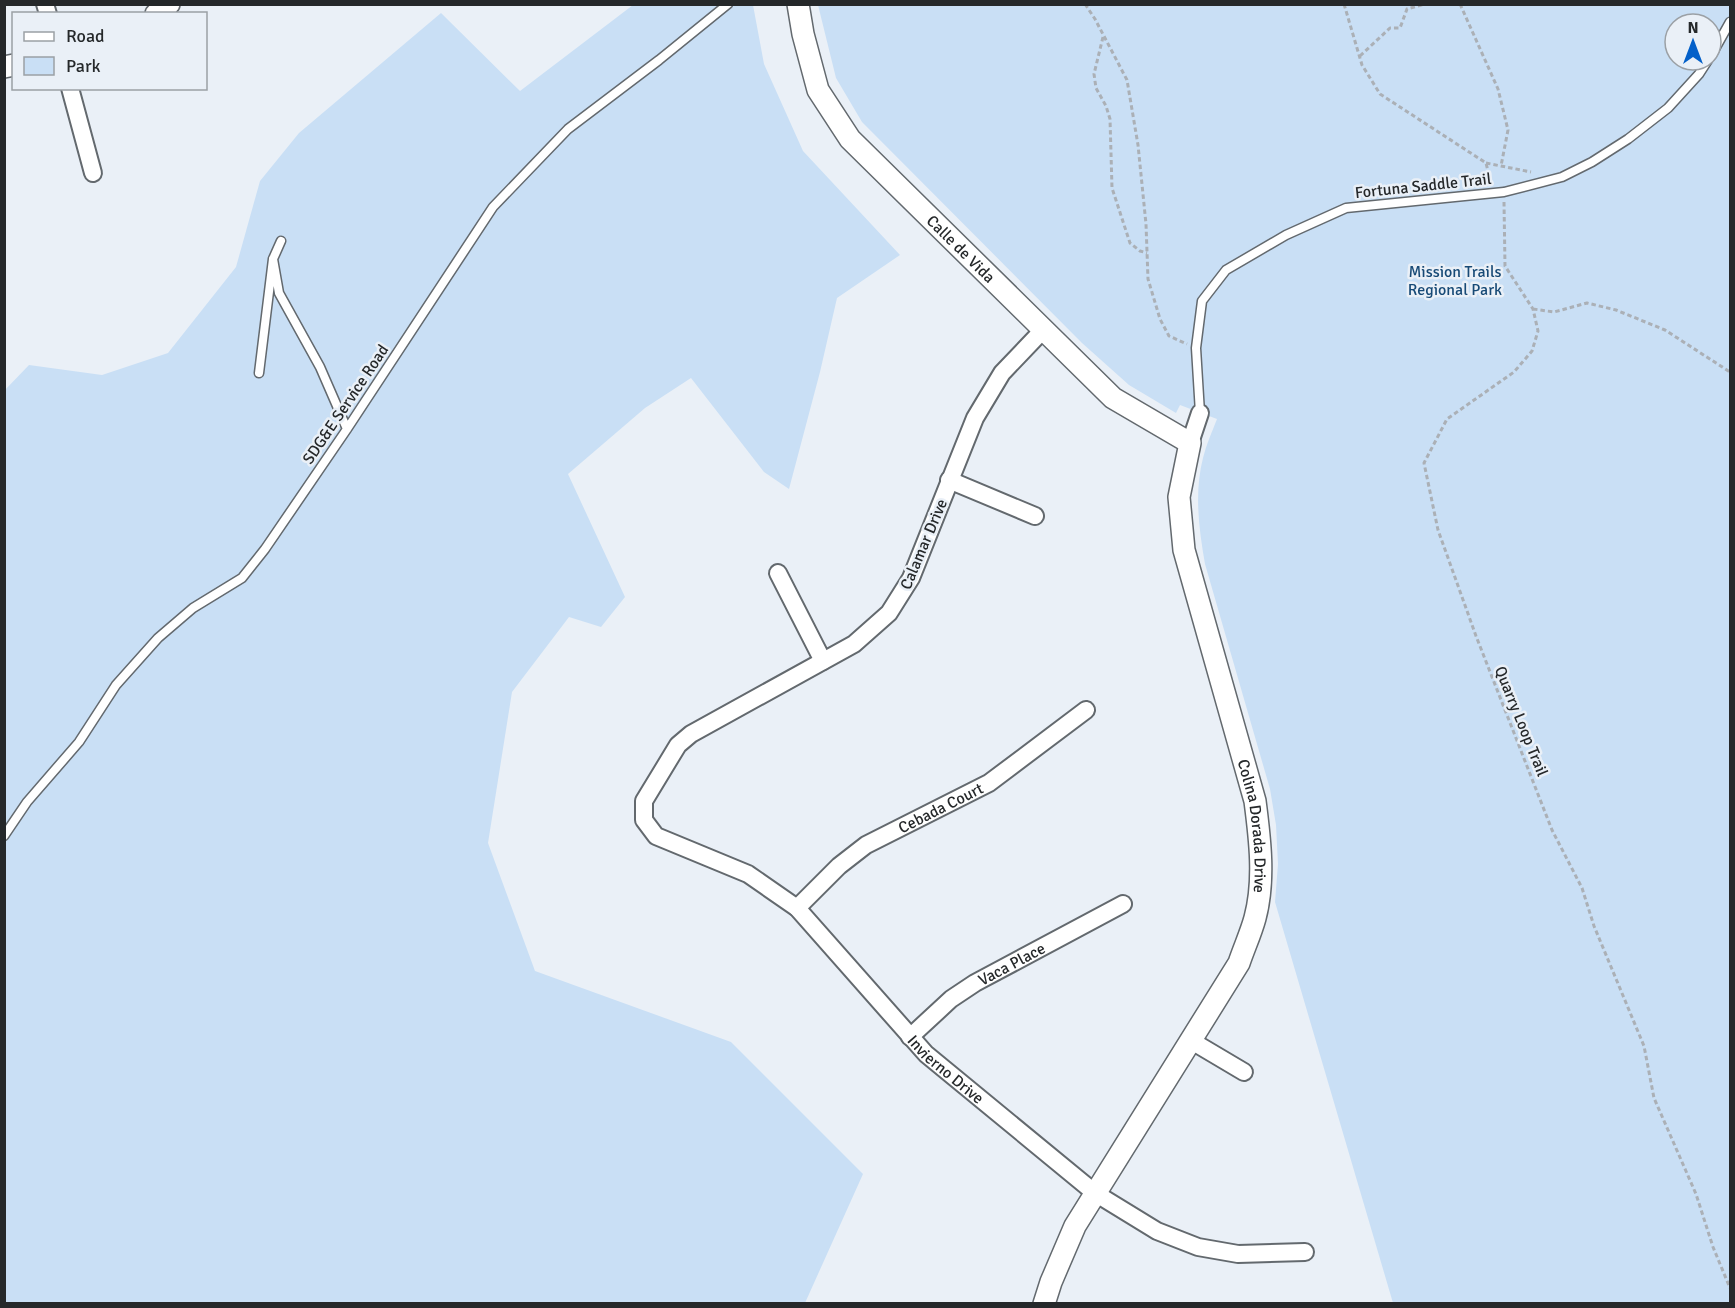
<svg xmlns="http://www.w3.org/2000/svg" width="1735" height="1308" viewBox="0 0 1735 1308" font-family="Signika,sans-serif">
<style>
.green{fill:#c9dff5;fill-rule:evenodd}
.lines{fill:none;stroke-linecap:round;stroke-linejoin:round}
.service-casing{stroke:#63696e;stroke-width:11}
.minor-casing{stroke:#63696e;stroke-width:20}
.tertiary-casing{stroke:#63696e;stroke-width:24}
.path{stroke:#abb0b6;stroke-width:3;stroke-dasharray:4.5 3;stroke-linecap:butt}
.service{stroke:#fff;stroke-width:8}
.minor{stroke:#fff;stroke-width:16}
.tertiary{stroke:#fff;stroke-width:21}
.labels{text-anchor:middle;stroke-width:5;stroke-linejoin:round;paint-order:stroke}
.street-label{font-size:16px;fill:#25282a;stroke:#eaf0f7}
.park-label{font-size:16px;fill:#174a76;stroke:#eaf0f7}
</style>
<rect width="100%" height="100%" fill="#eaf0f7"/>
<path class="green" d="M633,5h120l11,59 39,87 97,104 -63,43 -17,74 -31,117 -25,-17 -73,-94 -46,30 -77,66 57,123 -24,30 -32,-10 -57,75 -24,151 47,128 196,71 132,132 -58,129h-800l-1,-912 25,-26 73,10 66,-22 68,-86 24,-86 39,-48 142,-120 79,78z
M818,5h912v1298h-337l-118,-401 3,-38 -2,-39 -6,-36 -65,-225c-6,-34 -11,-71 -2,-106 3,-13 9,-26 14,-39l-37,-14 -4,8 -47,-28 -47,-42 -220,-221 -26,-44zM1675,24h36v36h-36z"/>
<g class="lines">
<g class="service-casing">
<path id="service" d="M1711,56l19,-34
M273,259l6,34 41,74 27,62
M259,373l14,-114 8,-18
M1200,413l-4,-65 6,-47 24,-31 60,-35 60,-27 158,-16 58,-15 30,-15 36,-23 40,-31 31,-34 9,-14
M4,836l23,-34 52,-60 37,-57 42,-47 35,-30 49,-30 23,-29 82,-120 146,-222 75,-78 91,-69 69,-56"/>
</g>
<g class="minor-casing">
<g id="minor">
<path d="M45,4l3,10"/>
<path d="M70,88l23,85"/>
<path id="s1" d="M1043,330l-41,43 -27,45 -64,160 -22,35 -35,31 -163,90 -13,11 -34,56v19l12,16 92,38 49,34 129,146 169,139 62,38 41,16 40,7 67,-2"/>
<path d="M1190,443l10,-30"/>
<path d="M949,480l86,36"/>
<path d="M778,573l45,88"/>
<path id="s2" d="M797,908l42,-42 27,-21 123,-62 97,-73"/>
<path id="s3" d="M910,1037l41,-38 24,-16 148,-79"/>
<path d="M1190,1040l54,32"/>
</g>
</g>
<g class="tertiary-casing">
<g id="tertiary">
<path id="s4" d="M798,4l5,30 15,56 32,49 263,259 77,45 -11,54 5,53 71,251c5,38 10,80 0,117 -4,15 -11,30 -16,45l-164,263 -24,56 -7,22"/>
<path d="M156,14l13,-10"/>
<path d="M4,67l10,-2"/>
</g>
</g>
<path class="path" d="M1085,4l10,15 32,61 11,65 8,79 2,55 12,40 9,17 18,8
M1344,4l18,61 18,29 106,69 4,16 -1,4
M1460,4l38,85 10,41 -7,36
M1103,37l-9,37 2,14 10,18 4,13 2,69 18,55 10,8 7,2
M1360,56l30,-28h10l7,-19 18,-5
M1486,163l45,9
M1504,202l1,64 28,43 5,22 -6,20 -18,21 -67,47 -23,44 14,67 38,106 76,194 30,58 12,38 50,120 10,52 42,96 17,53 17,41
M1533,309l21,3 33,-9 29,7 49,20 65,42"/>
<use href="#service" class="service"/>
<use href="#minor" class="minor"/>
<use href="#tertiary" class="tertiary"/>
</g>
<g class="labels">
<g class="street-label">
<text transform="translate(1423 185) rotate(-6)" y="6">Fortuna Saddle Trail</text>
<text dy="6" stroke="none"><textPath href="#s4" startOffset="303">Calle de Vida</textPath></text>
<text transform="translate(345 404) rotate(-56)" y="6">SDG&amp;E Service Road</text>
<text transform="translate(923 544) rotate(-67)" y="6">Calamar Drive</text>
<text transform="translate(1522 721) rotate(68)" y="6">Quarry Loop Trail</text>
<text dy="6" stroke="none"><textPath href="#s2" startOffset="177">Cebada Court</textPath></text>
<text dy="6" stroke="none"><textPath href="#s4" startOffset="999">Colina Dorada Drive</textPath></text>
<text dy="6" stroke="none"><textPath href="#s3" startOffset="126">Vaca Place</textPath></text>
<text dy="6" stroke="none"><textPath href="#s1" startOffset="1059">Invierno Drive</textPath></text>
</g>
<g class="park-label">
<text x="1455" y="277">Mission Trails<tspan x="1455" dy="18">Regional Park</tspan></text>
</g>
</g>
<rect width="1735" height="1308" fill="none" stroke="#25282a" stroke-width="12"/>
<rect x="12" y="12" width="195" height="78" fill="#eaf0f7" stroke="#9ba0a5" stroke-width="1.5"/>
<rect x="24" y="32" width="30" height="9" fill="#ffffff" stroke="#9ba0a5" stroke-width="1.5"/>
<text x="66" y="42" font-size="18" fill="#25282a">Road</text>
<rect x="24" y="57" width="30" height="18" fill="#c9dff5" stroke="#9ba0a5" stroke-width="1.5"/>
<text x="66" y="72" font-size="18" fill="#25282a">Park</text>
<g transform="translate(1693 42)"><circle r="28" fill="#eaf0f7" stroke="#9ba0a5" stroke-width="1.5"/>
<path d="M0-4.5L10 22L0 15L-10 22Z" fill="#0360c9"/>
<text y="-9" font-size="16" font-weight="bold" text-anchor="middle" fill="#25282a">N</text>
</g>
</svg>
